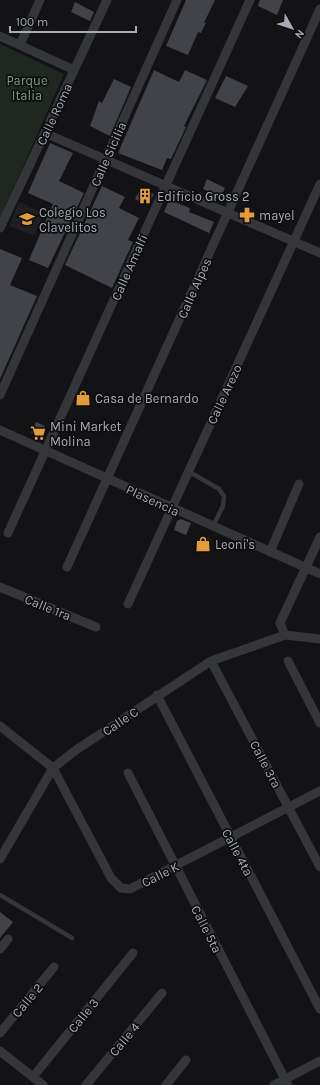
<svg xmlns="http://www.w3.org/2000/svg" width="320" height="1085" viewBox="0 0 320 1085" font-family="Karla,sans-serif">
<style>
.built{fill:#1f1f22}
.green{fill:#202720}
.building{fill:#424348}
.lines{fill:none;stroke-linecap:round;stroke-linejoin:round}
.service{stroke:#343639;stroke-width:4.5}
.minor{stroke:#343639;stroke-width:9}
.labels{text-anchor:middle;stroke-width:3.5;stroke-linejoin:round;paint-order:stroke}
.park-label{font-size:13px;fill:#7f9e7e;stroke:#0e0e10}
.street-label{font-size:13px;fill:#a6abb4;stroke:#0e0e10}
.poi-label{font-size:13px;fill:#a6abb4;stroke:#0e0e10;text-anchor:start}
</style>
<rect width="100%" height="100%" fill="#131315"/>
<path class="built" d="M19,202l25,11 -10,23 -25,-10z"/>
<path class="green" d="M0,44l64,30 -64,145z"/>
<path class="building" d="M186,0h29l-11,23h2l-5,10 -3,-1 -10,23 -22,-9z
M260,0h23l-6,15 -19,-9z
M75,2l19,10 -4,9 -19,-9z
M154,70l25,12 6,-12 22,10 -23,46 2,1 -15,32 -4,-1 -5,12 -44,-17z
M226,76l22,10 -13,21 -20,-9z
M114,79l17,8 -21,49 -20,-10 9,-25 3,2z
M50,143l23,10 -14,28 25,12 -36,75 -19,-8 24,-56 -25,-11z
M207,179l18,9 -4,9 -18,-8z
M102,186l23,11 -6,11 20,10 -11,22 5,2 -21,46 -47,-23z
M141,188l13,6 -6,11 -13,-6z
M169,200l21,8 -1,4 25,10 -5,11 -45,-21z
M0,249l22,9 -12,27 27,11 -37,83z
M36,422l9,4 -5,11 -9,-4z
M181,519l10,4 -5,12 -12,-5 3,-9z
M201,536l10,4 -6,12 -9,-4z
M0,912l13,10 -13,16z"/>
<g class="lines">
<path class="service" d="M188,471l31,18 5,7 -1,10 -10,20
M0,895l72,43"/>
<path class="minor" d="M0,36l74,34
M20,45l20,-45
M45,133l275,120
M0,228l107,-228
M0,395l177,-395
M0,430l320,144
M8,533l242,-533
M270,552l29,-68
M67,567l253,-558
M0,587l96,40
M128,604l192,-420
M285,635l-5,-12 40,-86
M211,661l109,206
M288,661l32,62
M157,695l163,314
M0,726l53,42 58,110 10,10 9,1 190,-98
M128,773l160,312
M0,859l53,-91 23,-18 135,-89 74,-26 35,4
M0,949l8,-10
M0,1033l54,-66
M0,1051l43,34
M33,1077l100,-124
M86,1085l76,-92
M166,1085l20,-25
M274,1085l46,-24"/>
</g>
<defs>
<g id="building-bare" transform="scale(1.2)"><path d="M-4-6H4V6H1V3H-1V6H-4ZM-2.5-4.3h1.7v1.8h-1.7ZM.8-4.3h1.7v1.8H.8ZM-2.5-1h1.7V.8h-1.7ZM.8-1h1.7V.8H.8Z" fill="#e39c3c" stroke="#0e0e10" stroke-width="2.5" paint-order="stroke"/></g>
<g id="pharmacy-bare" transform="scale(1.2)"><path d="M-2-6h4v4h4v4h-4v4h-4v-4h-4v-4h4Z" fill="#e39c3c" stroke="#0e0e10" stroke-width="2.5" paint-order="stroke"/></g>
<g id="school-bare" transform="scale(1.2)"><path d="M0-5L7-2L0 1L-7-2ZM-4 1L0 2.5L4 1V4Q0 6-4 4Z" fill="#e39c3c" stroke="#0e0e10" stroke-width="2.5" paint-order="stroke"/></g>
<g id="shop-bare" transform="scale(1.2)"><path d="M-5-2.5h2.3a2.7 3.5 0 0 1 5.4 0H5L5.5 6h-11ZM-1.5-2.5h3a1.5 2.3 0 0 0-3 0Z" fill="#e39c3c" stroke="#0e0e10" stroke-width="2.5" paint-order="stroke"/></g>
<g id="supermarket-bare" transform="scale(1.2)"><path d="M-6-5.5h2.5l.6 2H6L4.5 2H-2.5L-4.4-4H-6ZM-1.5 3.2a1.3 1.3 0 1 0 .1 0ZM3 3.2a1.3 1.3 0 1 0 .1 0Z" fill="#e39c3c" stroke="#0e0e10" stroke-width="2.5" paint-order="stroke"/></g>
</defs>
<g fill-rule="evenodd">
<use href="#building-bare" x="145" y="196"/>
<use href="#pharmacy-bare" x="247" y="215"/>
<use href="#school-bare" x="27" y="219"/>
<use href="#shop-bare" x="83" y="398"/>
<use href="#supermarket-bare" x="38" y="433"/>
<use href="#shop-bare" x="203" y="544"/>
</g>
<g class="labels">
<g class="park-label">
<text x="27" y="85">Parque<tspan x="27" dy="15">Italia</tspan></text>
</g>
<g class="street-label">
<text transform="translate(54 114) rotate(-65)" y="5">Calle Roma</text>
<text transform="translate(108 154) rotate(-66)" y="5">Calle Sicilia</text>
<text transform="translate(129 267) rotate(-66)" y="5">Calle Amalfi</text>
<text transform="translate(194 288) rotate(-66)" y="5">Calle Alpes</text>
<text transform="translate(224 394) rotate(-65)" y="5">Calle Arezo</text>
<text transform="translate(153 500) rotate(25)" y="5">Plasencia</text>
<text transform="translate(48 607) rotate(22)" y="5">Calle 1ra</text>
<text transform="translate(120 721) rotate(-34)" y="5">Calle C</text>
<text transform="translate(266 764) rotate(62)" y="5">Calle 3ra</text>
<text transform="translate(238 852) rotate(62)" y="5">Calle 4ta</text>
<text transform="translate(160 874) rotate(-27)" y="5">Calle K</text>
<text transform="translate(207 929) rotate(63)" y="5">Calle 5ta</text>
<text transform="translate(27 1000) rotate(-50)" y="5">Calle 2</text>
<text transform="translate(83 1015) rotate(-51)" y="5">Calle 3</text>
<text transform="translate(124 1039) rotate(-50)" y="5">Calle 4</text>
</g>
<g class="poi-label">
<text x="157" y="201">Edificio Gross 2</text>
<text x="39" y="217">Colegio Los<tspan x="39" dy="15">Clavelitos</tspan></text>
<text x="259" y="220">mayel</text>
<text x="95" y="403">Casa de Bernardo</text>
<text x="50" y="431">Mini Market<tspan x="50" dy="15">Molina</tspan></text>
<text x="215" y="549">Leoni's</text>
</g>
</g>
<g transform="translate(292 28) rotate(129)" stroke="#0e0e10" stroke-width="3" paint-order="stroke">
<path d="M0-3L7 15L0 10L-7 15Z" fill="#a6abb4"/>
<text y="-6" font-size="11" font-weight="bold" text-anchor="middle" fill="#a6abb4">N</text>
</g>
<path d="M10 26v6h126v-6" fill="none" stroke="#a6abb4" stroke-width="2"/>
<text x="16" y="26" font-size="12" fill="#a6abb4" stroke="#0e0e10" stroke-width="3" paint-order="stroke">100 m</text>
</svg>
